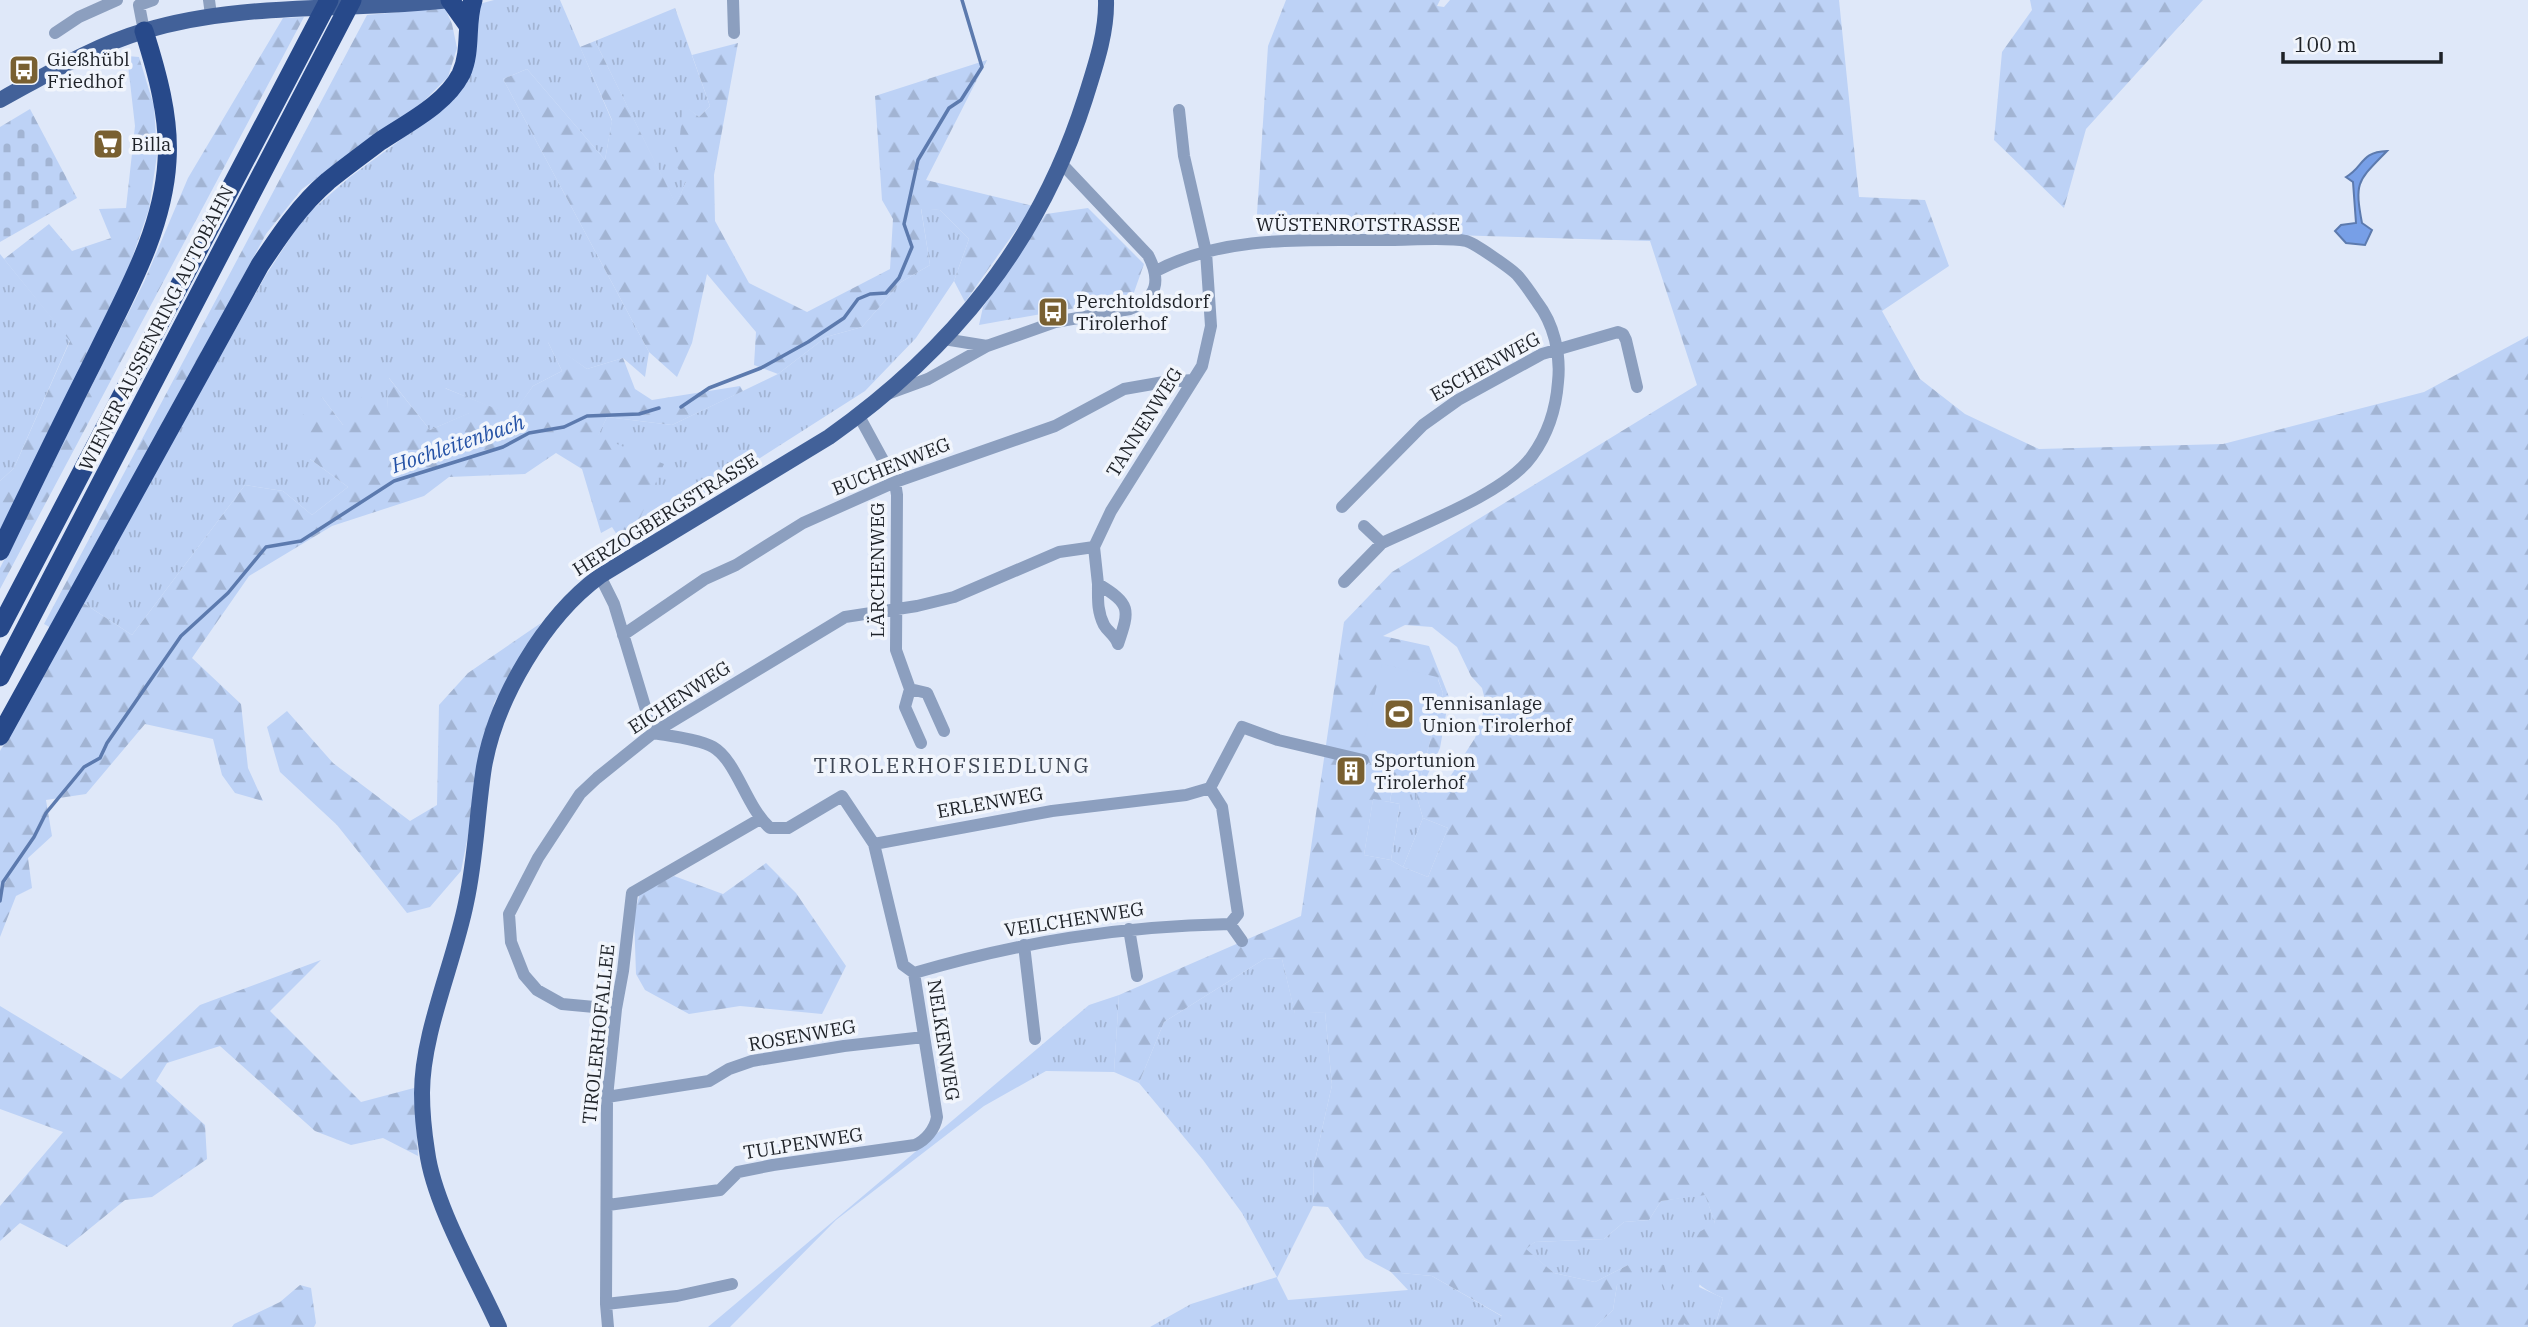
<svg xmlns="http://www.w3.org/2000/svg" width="2528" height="1327" viewBox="0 0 2528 1327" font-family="'IBM Plex Serif',serif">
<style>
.grass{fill:url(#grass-tufts)}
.forest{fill:url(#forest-firs);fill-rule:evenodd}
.cemetery{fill:url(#cemetery-stones)}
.pitch{fill:#bdd2f6}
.water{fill:#779fe7;stroke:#5c7aae;stroke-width:2}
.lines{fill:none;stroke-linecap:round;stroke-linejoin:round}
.stream{stroke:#5c7aae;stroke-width:3.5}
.minor{stroke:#8c9fbf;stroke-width:12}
.major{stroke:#426199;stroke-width:16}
.highway{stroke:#27498a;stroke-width:19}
.labels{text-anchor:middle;stroke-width:7;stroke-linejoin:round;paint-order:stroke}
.poi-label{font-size:19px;fill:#1e2228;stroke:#f1f5fc;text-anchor:start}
.street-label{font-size:19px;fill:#1e2228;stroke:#f1f5fc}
.water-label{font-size:21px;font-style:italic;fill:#2552a6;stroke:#f1f5fc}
.neighbourhood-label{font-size:21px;letter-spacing:2px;fill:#3f4755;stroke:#f1f5fc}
</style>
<defs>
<pattern id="grass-tufts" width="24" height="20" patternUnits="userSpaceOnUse" patternTransform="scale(1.75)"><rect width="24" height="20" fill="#bdd2f6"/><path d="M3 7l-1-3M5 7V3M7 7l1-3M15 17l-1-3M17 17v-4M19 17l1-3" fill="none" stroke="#a2b4d3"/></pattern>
<pattern id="forest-firs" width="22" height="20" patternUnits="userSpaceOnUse" patternTransform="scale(1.75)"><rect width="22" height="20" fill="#bdd2f6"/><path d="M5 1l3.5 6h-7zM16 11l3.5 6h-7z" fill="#a2b4d3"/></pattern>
<pattern id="cemetery-stones" width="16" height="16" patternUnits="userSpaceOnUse" patternTransform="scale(1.75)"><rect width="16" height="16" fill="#bdd2f6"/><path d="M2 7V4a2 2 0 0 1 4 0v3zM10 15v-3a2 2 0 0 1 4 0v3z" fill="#a2b4d3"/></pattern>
</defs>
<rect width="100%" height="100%" fill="#dfe8f9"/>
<path class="grass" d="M494,0h66l52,121 -7,39 -78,-91 -24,10 146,273 -4,25 -22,-19 -36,11 -39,-27 14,29 -29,15 -21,30 -67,-28 25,25 -40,17 -41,-52 -2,31 -44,16 -21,-28 -12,62 38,28 -36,28 -29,-24 -38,-6 -113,150 -50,-33 184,-327 38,-58 46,-40 83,-61 26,-27 20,-85z
M675,8l35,98 -11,11 -16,-12 3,77 -10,23 -81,-164z
M921,208l19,2 29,29 -15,42 -38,57 -51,53 -180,115 -49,19 -39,-88 10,-20 65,8 106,-51 48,-37 36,-10 39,-45 29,-17z
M0,254l70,86 -56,128 -14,13z
M1437,677l6,16 -27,101 7,24 -20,49 -12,-7 9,-56 -10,-2 4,-25 -29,-15 3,-12z
M1266,958l16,1 13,54 30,-1 7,73 -18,80 -1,41 -36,72 11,22 120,-10 -17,-18 41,4 71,41 -5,8 -4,2h-344l41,-23 86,-27 -35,-64 -39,-53 -64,-77 25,-61z
M1119,995l-5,77 -68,-1 -62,35 -148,114 -106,107h-22l381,-322z
M1705,1194l10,29 -16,64 24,11 -8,29h-120l18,-17 4,-25 11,-20 -33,17 -41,-9 -29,-24 10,-7 69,-3 20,-17 25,-2 12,-19z"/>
<path class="forest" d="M1286,0h154l-3,6 7,1 6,-7h389l20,197 66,3 24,66 -67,45 38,68 45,35 74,35 184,-5 201,-52 104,-56v991h-813l8,-29c-37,-17 -35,-24 -29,-63l21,-12 -10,-28 -44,6 -12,19 -25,2 -20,17 -69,3 -9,7 28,24 41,9 33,-17 6,8 -17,12 -4,25 -18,17h-101l4,-2 4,-9 -70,-40 -41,-4 -26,-14 -37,-51 -15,-1 1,-41 18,-80 -7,-73 -30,2 -13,-55 -16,-1 -102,64 -25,61 -25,-11 5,-77 182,-79 43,-294 48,-50 305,-187 -47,-144 -394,-12 12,-183zM1405,625l27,2 25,20 14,29 11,12 4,16 -11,34 -27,42 -26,7 18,-39 9,-51 -20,-51 -46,-10zM1438,679l5,14 -27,101 7,24 25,10 -20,49 -25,-10 -12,-7 -27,-5 9,-55 17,2 2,-14 6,-16 -32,-10 3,-12 48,11z
M2030,0h173l-117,129 -22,79 -70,-68 8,-88 30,-42z
M445,8l7,16 5,24 -9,29 -24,24 -122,88 -36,45 -213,395 -9,-5 323,-609z
M304,17l-304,572v-21l144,-286 44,-104 95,-160z
M595,41l81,163 10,-22 -9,-15 6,-63 16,13 11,-11 -18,-51 46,-12 -24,132 1,46 34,62 58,29 83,-43 3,-50 -11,-19 -7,-104 112,-36 -61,120 107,26 -68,96 -11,-21 15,-42 -29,-29 -19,-1 9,56 -29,17 -39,45 -36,10 -48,37 -24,-9 2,-33 -49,-58 -15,69 -15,34 -28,-25 -146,-273 24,-10 78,91 7,-40 -32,-73z
M127,56l12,1 15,49 3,49 -8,54 -27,78 -122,244v-50l14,-13 56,-127 -66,-82 45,-35 23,27 39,-13 -12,-29 27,-1 9,-82z
M1088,208l56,56 -12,34 -153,27 4,-18 63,-93z
M547,340l40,29 36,-11 12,31 17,11 88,-14 3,5 -71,34 -65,-8 -9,19 66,28 -27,61 48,-19 -61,40 -12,-19 -11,6 -19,-64 -26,-16 -31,21 -76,3 -25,19 -92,30 -83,50 -57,82 49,46 7,64 15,33 -28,-8 -13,-18 -9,-36 -68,-15 -59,70 -40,6 6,36 -24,22 4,30 -16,8 -16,41v-186l82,-149 50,33 113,-150 38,6 29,24 36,-28 -38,-28 -18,-34 30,-28 21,28 20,-30 24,14 1,-32 42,53 39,-17 -27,-26 70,28 21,-29 29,-15z
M541,623l-47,80 -33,168 -31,36 -23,6 -70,-88 -57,-53 -13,-45 20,-16 46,52 77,58 27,-16 2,-100 29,-32z
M766,863l30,30 50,73 -24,48 -82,-8 -51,8 -44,-24 -9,-16 -2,-59 6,-22 34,-17 49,18z
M321,960l-51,51 91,91 53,-14 4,68 -35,-18 -32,7 -36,-14 -95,-85 -53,17 -11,18 49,44 2,34 -55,38 -27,3 -58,47 -47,-24 -20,18v-35l63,-74 -63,-23v-103l121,73 79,-74z
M1640,1260l24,5 8,26 26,36h-10l-4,-4 -1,4h-4l-20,-53z
M300,1285l11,3 5,35 -2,4h-82l2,-3 46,-22z"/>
<path class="cemetery" d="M30,109l47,89 -77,44v-115z"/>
<path class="pitch" d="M1382,664l55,13 -20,84 -55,-13z
M1373,799l27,5 -9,56 -27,-5z
M1423,818l25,10 -20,49 -25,-10z"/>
<path class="water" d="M2387,151c-29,30 -33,30 -25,72l10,7 -7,15 -19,-2 -11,-12 6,-6 15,-2 -3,-41 -7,-5c18,-10 14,-25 41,-26z"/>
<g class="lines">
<path class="stream" d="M681,407l28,-19 52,-20 47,-26 36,-24 14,-19 12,-5 16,-1 13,-15 13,-31 -8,-23 14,-64 31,-52 12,-8 21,-33 -20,-67
M0,901l3,-19 31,-45 12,-24 38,-46 16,-9 7,-15 74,-107 47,-43 38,-46 35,-6 93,-60 109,-34 26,-14 35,-6 23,-11 52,-2 20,-6"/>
<path class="minor" d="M209,0l2,15
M733,0l1,33
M144,31l-5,-26 14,-5
M55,33l24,-16 38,-17
M1156,271c71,-38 158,-30 235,-31 19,0 58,-3 75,1 7,1 47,29 52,35 7,8 13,17 19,26 17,22 24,52 21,80 -2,27 -10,52 -26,74 -25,36 -110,68 -150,87l-18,-17
M944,339l43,7
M887,394l41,-15 59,-33 68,-24 75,-13c28,-11 31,-29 18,-54l-87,-92
M859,416l36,66 2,13 -1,155 14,39 17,4 17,38
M1342,507l81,-82 35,-25 84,-46 76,-22 5,2 3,6 11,47
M600,576l14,28 39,129c17,3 46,6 60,14 24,14 33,60 57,81h18l54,-32 32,48 29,121 11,8 23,144c-2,12 -11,23 -22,28l-142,20 -35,7 -18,18 -112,15
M1344,582l38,-39
M1098,584c0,15 -1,27 6,41 4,7 11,10 14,19
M623,635l82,-56 31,-14 67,-42 92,-41 160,-56 69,-37 40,-7 29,-2
M1118,644c12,-35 13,-40 -20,-60l-4,-37 17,-36 91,-145 9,-40 -5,-74 -22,-96 -5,-46
M910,689l-5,18 16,36
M874,844l178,-33 134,-16 24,-7 32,-61 36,13 85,20
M1230,924l12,17
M1129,929l8,47
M1024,945l11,94
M914,973c106,-31 206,-47 316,-49l8,-10 -16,-107 -12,-19
M616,1009l-54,-5 -25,-14 -13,-15 -13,-33 -2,-28 29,-56 42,-64 17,-16 56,-45 192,-116 72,-11 37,-9 105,-45 35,-5
M607,1097l102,-16 20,-12 23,-8 92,-15 80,-9
M606,1304l71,-8 55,-12
M608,1327l-2,-23 1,-207 9,-88 7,-38 9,-78 128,-74"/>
<path class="major" d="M0,100c46,-25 93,-54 144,-69 99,-30 204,-19 306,-31
M499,1327c-23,-51 -65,-122 -72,-176 -3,-19 -5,-38 -5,-58 0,-60 32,-130 44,-190 10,-45 11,-91 18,-136 12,-68 60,-150 116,-191l229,-139c123,-87 210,-194 256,-338 10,-32 22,-66 21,-99"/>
<path class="highway" d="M450,0l17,24
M0,551c31,-64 62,-128 94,-191 30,-63 69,-128 73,-199 3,-43 -10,-89 -23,-130
M0,628l329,-628
M0,677l352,-677
M0,736l260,-471c20,-30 40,-60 68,-84 16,-13 34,-26 51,-39 28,-19 66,-37 82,-68 11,-24 4,-50 12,-74"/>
</g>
<defs>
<g id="bus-square" transform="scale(1.575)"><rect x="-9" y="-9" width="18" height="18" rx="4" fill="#796031" stroke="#f1f5fc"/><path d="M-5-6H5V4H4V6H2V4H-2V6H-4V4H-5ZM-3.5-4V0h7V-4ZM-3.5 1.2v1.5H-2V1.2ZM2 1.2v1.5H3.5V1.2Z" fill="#fff"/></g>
<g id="supermarket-square" transform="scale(1.575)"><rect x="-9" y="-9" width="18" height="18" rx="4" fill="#796031" stroke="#f1f5fc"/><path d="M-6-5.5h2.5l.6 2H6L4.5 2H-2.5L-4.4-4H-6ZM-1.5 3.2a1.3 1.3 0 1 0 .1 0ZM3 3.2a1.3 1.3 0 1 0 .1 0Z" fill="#fff"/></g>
<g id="stadium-square" transform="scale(1.575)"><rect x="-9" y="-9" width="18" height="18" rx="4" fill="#796031" stroke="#f1f5fc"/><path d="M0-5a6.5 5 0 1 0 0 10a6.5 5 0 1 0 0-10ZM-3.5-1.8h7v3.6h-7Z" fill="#fff"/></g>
<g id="building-square" transform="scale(1.575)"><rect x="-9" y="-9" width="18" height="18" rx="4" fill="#796031" stroke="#f1f5fc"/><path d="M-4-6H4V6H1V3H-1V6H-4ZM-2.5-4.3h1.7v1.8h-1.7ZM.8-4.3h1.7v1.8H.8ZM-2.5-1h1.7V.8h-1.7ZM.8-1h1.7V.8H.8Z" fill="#fff"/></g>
</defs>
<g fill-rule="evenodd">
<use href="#bus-square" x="24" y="70"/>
<use href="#supermarket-square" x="108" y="144"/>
<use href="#bus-square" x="1053" y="312"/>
<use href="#stadium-square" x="1399" y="714"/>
<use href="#building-square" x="1351" y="771"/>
</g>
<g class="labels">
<g class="poi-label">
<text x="47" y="66">Gießhübl<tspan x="47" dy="22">Friedhof</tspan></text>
<text x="131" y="151">Billa</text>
<text x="1076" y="308">Perchtoldsdorf<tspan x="1076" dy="22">Tirolerhof</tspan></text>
<text x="1422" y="710">Tennisanlage<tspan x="1422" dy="22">Union Tirolerhof</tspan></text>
<text x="1374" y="767">Sportunion<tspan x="1374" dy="22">Tirolerhof</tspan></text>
</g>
<g class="street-label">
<text x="1358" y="231">WÜSTENROTSTRASSE</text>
<text transform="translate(156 328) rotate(-63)" y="7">WIENER AUSSENRING AUTOBAHN</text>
<text transform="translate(1485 366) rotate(-29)" y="7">ESCHENWEG</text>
<text transform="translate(1144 422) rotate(-58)" y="7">TANNENWEG</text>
<text transform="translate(891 466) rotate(-22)" y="7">BUCHENWEG</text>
<text transform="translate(665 514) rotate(-32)" y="7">HERZOGBERGSTRASSE</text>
<text transform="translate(877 570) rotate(-90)" y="7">LÄRCHENWEG</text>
<text transform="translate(679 697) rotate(-33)" y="7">EICHENWEG</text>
<text transform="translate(990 802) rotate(-10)" y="7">ERLENWEG</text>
<text transform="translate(1074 919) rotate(-9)" y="7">VEILCHENWEG</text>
<text transform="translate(598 1034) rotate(-84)" y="7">TIROLERHOFALLEE</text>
<text transform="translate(802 1035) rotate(-10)" y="7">ROSENWEG</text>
<text transform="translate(944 1040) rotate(81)" y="7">NELKENWEG</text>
<text transform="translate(803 1143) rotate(-9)" y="7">TULPENWEG</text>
</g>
<g class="water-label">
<text transform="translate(458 444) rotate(-19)" y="7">Hochleitenbach</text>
</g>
<g class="neighbourhood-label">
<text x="952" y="773">TIROLERHOFSIEDLUNG</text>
</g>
</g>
<path d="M2283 52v10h158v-10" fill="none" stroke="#1e2228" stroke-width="3.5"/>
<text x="2294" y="52" font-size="21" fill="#1e2228" stroke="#f1f5fc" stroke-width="5" paint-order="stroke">100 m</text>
</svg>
